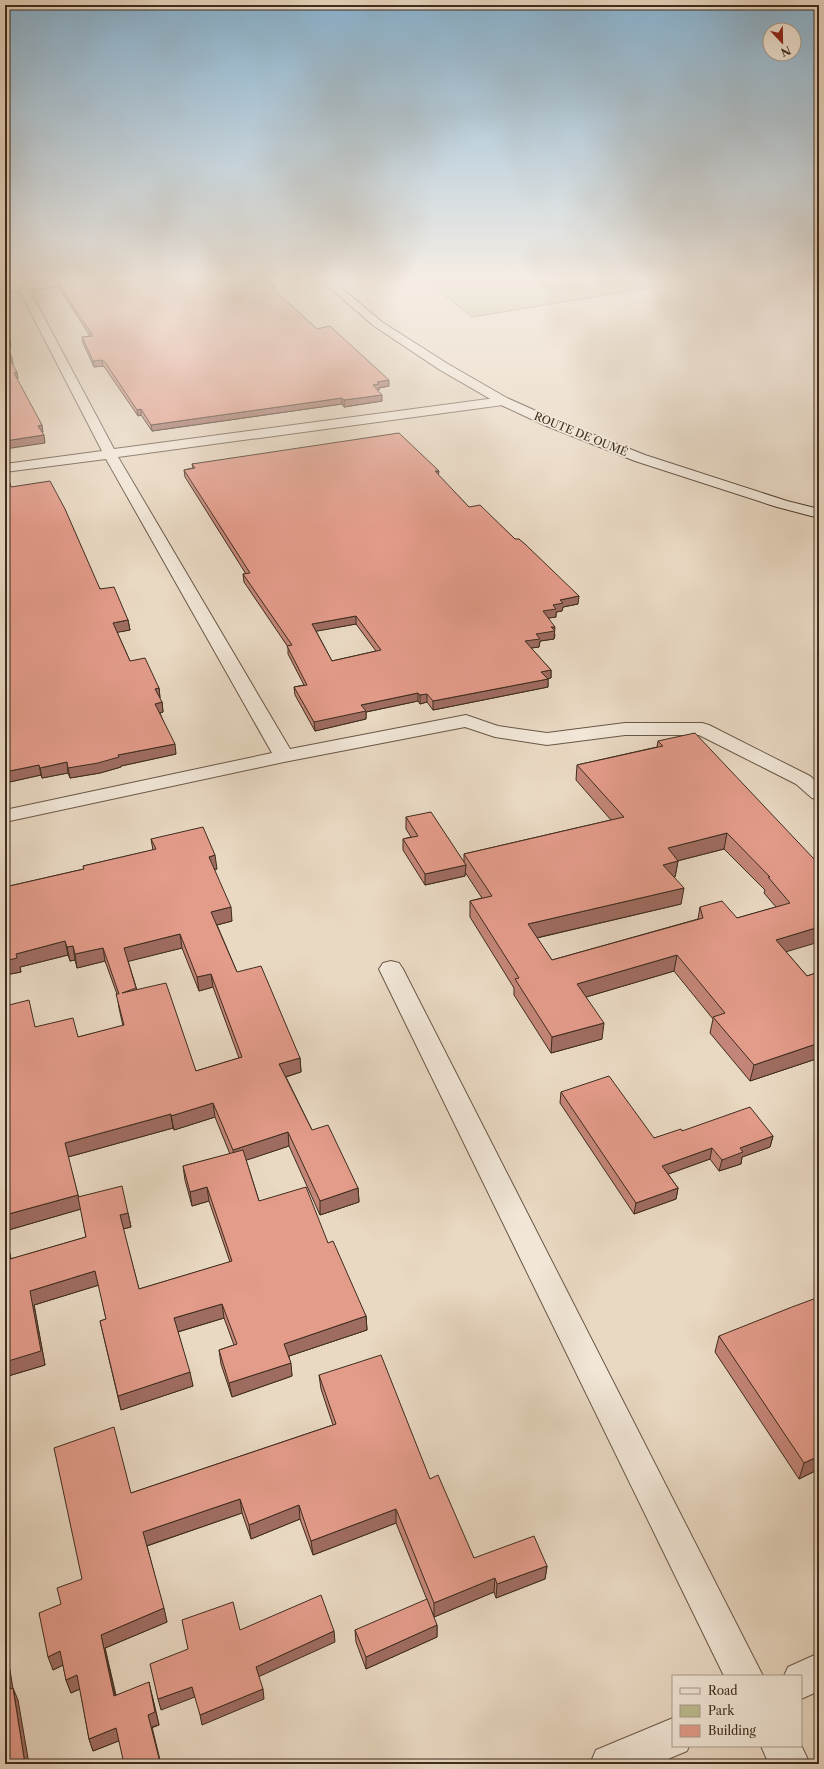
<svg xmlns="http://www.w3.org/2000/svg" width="824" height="1769" viewBox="0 0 824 1769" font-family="'Libre Caslon Text',serif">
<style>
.green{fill:#bbbd90;stroke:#7c7457}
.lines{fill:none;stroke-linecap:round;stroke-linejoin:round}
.street-casing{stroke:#695747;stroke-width:2}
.secondary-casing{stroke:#3e2c1e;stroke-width:2}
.street{fill:#f1e6d7;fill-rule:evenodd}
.secondary{fill:#f1e6d7;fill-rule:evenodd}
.wall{fill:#c38577;stroke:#3e2c1e;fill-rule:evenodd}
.shaded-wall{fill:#9f6c61;stroke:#3e2c1e}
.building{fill:#e39b8a;stroke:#3e2c1e;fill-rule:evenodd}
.labels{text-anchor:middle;stroke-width:4;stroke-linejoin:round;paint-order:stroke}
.far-street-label{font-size:11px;fill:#3e2c1e;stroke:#f1e6d7}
</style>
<rect width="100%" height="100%" fill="#e9d8c2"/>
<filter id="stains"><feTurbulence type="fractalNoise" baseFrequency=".005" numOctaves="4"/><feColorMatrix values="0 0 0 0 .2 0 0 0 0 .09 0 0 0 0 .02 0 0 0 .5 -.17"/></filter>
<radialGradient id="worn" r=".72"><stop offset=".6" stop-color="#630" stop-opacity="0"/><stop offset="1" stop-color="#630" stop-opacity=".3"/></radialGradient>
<path class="green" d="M425,280h254l-18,6 -189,31z"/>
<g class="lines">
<g class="street-casing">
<path id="street" d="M14,280h10l90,169 389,-52 4,1 2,3 -2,3 -4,1 -385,52 172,292 176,-34 32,11 49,7 78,-10h77l7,2 101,51 9,8v16l-7,-2 -16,-14 -97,-49h-74l-78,10 -52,-8 -30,-10 -181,35 -279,60v-12l267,-57 -166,-294 -101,13v-8l97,-13z
M391,961l8,2 4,6 360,707h-39l-345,-707 4,-6z
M819,1653v38l-18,8v-23h-17l4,-9z
M673,1718v28h16l-2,5 -31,13h-66l6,-14z
M801,1745l9,19h-41l-8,-18z"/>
</g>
<g class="secondary-casing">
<path id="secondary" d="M68,280h30l-5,3 -88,9v-6z
M321,280h11l50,42 66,42 59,34 47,21 91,36 142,46 32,8v9l-42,-11 -142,-46 -91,-36 -45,-21 -59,-34 -66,-44z"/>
</g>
<use href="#street" class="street"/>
<use href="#secondary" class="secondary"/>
</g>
<path class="wall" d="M58,283l217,4v4l42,38 72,57 -10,2v2h-2l5,11 -38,6 -2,-3 -190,27 -11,-16 -3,1 -33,-48 -2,-2 -9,1 -11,-24 -1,-6 8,-1 -31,-48z
M192,464l247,12 30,31 109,97 -15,3 -1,4 -6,1v5l-8,1 7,17 -1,4 -14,2 -1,6 -8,1 20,22v8h-3v9l-115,23 -6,-8 -7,2 -2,-3 -52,11v7l-51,12 -20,-36 -1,-8 10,-2 -16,-31v-7l-44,-65 -1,-8h3l-61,-97 -1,-7 9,-2zM356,624l20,27 -44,10 -16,-30z
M5,483l6,4 117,133 2,10 -13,2 13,29 29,27 1,10h-1l3,4 1,10 -3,1 16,41 -55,12v1l-21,6 -30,5 -2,-5 -26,5 -1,-3 -36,8z
M658,741l156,118 -28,93 21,24 12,-4v86l-69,23 -40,-48 3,-14 -39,-48 -88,26 16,42 -51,14 -37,-58v-7l-44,-71v-16l12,-3 -17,-26v4l-40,9 -22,-35v-11l8,-2 -5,-8v-12l58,45v-8l147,-34 -35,-40 1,-15 80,-18zM724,849l41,41 -1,3 12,14 -39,11 -37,-11 -2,12 -146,41 -15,-22 144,-34 -7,-27h1l3,-16h-1z
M151,839l66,30h-3l18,52 -15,4 20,47 63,86 1,14 -15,5 26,53 46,58 1,14 -39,13 -31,-69 -43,14 13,41 69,42 38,73 1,14 -78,26 3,20 -60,21 -11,-33 -2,-14 15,-5 -10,-27 -46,14 15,54 -72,24 -21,-89 6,-2 -7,-34 -65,20 11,60 -40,12v-371l30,21 43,10 45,-11 -4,-18 -2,-14 -12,-33 -28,7 -2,-8 -5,1 -2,-6 -48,12 1,5 -16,3v-88l79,-18 -1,-3 70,-16zM182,948l17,43 14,-4 26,71 -43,13 -59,-81 -9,-29zM215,1117l15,37 -47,12 2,14 7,26 17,-5 21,61 -91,27 -16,-60 8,-2 -3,-14 -49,-14 -11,-42 105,-29 1,2zM81,1209l5,28 -75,22 -6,-28z
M561,1092l93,46 28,-7 91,5 -3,11 -28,10 -1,7 -22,7 -9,-12 -42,15 10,14 -2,11 -42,15 -74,-111z
M719,1336l100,133 -20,10 -84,-127z
M319,1375l111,104 44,79 73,8 -2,13 -49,19 -2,-6 -60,25 -38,-94 -83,32 -13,-36 -49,20 -9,-26 -95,33 20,76 -62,26 11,47h36l7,30 -66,26 -4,-12 -9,-50 -9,4 -5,-13 -3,-15 -10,5 8,-66 21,-25 49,-86 202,-68 -12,-36z
M437,1625v12l-71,32 -10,-27 -1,-12z"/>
<path class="shaded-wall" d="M10,340l1,7 -6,1v-7z
M12,357l1,7 -3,1 -1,-7z
M102,360l1,6 -9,1 -1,-6z
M17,372l1,7 -4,-6z
M389,380v6l-10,2v2l-6,1v-6l4,-3z
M382,395v6l-38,6v-7z
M342,398v6l-190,27 -1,-6z
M141,409v6l-3,1 -1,-6z
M42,425l1,7 -3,1 -2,-7z
M44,435l1,8 -40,6v-8z
M435,471h4l-1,7z
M579,596l-1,8 -15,3 -1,4 -6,1v5l-14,2 1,-8 17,-11z
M356,616v8l-44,8v-8z
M128,620l2,10 -16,3 -1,-10z
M551,627h4l-1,12 -14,2 -1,6 -15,2 1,-8 11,-7z
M551,670v8l-10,2v-8z
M548,679v8l-115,23v-9z
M159,688l1,10 -4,1 -1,-10z
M418,693v8l-52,11v7l-51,12 -1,-9 47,-17z
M427,694v8l-7,2v-9z
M162,702l1,10 -7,2 -1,-10z
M175,744l1,10 -55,12v1l-21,6 -30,5 -2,-10 50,-13z
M67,762l1,11 -26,5 -2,-10z
M39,765l2,10 -36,8v-11z
M727,833l-3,16 -59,15 3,-16z
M215,855l2,14 -7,1 -1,-13z
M678,861l-3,16 -15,3 3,-15z
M466,865l-1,11 -40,9v-11z
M684,888l-3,16 -154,36 1,-16z
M231,907l1,14 -19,5 -2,-14z
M819,927v15l-47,14 4,-16z
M180,934l2,14 -56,14 -2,-14z
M65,941l3,14 -48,12 1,5 -16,3v-14l11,-7z
M73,946l2,14 -5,1 -3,-14z
M103,948l2,13 -28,7 -2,-14z
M677,955l-3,16 -98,29 1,-16z
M211,974l2,13 -14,4 -2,-14z
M604,1023l-2,16 -51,14 1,-16z
M819,1043v15l-69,23 4,-16z
M300,1058l1,14 -20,6 -2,-14z
M213,1103l2,14 -41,13 -3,-14z
M171,1114l2,14 -105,29 -3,-14z
M288,1132l1,14 -54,18 -2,-14z
M773,1136l-3,11 -28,10 -1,7 -22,7 3,-11 18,-12z
M712,1148l-2,11 -50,18 2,-11z
M207,1187l2,14 -17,5 -2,-14z
M358,1188l1,14 -39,13v-14z
M678,1188l-2,11 -42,15 2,-11z
M78,1195l3,14 -76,22 9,42 -4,-14 -5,-23v-21z
M128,1213l3,14 -8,2 -3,-14z
M95,1271l4,14 -65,20 11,60 -40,12v-15l25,-71z
M222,1304l2,14 -47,14 -3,-14z
M366,1316l1,14 -81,27 -2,-13z
M291,1363l1,13 -60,21 -3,-14z
M190,1372l3,14 -72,24 -3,-14z
M819,1456v13l-20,10 5,-16z
M240,1499l2,14 -96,33 -3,-14z
M299,1505l1,14 -49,20 -2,-14z
M396,1509v14l-83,32 -2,-14z
M547,1566l-2,13 -49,19 1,-14z
M495,1578l-1,14 -60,25v-14z
M164,1608l3,14 -62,26 13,60 -4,-12 -13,-61z
M437,1625v12l-71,32v-12z
M334,1631l1,11 -77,35 -2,-10z
M5,1640l10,61 -5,-12 -5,-31z
M60,1651l5,13 -12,6 -5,-13z
M77,1675l5,13 -11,5 -5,-13z
M149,1682l3,13 7,30 -7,2 9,37h-7l-6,-49z
M192,1687l3,10 -34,13 -3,-11z
M13,1688l5,12 11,64h-4z
M263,1689l1,10 -62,26 -2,-10z
M116,1728l5,12 -28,11 -4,-12z"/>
<path class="building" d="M90,280h177l8,7h-4l46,42 13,-3 59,54 -12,2 2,2 -6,1 9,10 -38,5 -2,-2 -191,27 -10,-16 -4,1 -32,-48 -3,-2 -9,1 -11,-24 11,-1 -35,-53z
M5,331l5,9 -5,1z
M5,344l7,13 -3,1 8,14 -3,1 28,52 -4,1 6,9 -39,6z
M399,433l40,38h-4l34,36 11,-2 35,34h4l6,5 54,52 -19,4 3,3 -10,2 3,4 -13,2 12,16h-4l4,4 -19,3 4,5 -15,2 26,29 -10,2 7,7 -115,22 -6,-7 -7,1 -2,-2 -57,12 5,6 -52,11 -20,-35 13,-2 -20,-39 5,-1 -49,-71 7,-1 -66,-103 11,-2 -3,-4zM356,616l25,34 -49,11 -20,-37z
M50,481l15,28 35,80 14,-2 14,33 -15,3 17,38 15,-3 14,30 -4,1 7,13 -7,2 20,40 -57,11 1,2 -21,6 -30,5 -1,-6 -27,6 -1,-3 -34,7v-289h5l1,4z
M695,733l119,126 5,-1v69l-43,13 31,36 12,-4v71l-65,22 -41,-48 12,-4 -48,-58 -100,29 27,39 -52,14 -37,-58 4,-1 -49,-77 22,-5 -28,-42 160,-37 -47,-52 86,-19 -5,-5zM727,833l43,44h-2l22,26 -53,15 -15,-17 -22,6 3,11 -151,42 -24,-36 156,-36 -21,-23 15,-4 -10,-13z
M431,812l35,53 -41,9 -22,-35 15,-3 -12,-19z
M203,827l12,28 -6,2 22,50 -20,5 26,60 24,-6 39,92 -21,6 33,66 16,-5 30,63 -38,13 -32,-69 -55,18 -20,-47 -42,13v-2l-106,29 13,52 -73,20v-209l24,-6 6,27 38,-9 5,19 46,-12 -8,-31h3l-16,-46 -28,6 -2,-8 -6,1 -2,-6 -49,13 1,4 -12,3v-74l79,-18 -1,-3 73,-17 -5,-10zM180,934l17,43 14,-3 31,83 -46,14 -30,-88 -44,10 14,-5 -12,-40z
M609,1076l45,62 27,-9 1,2 68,-24 23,29 -33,12 3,4 -21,8 -10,-12 -50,18 16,22 -42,15 -75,-111z
M243,1150l16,51 47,-14 22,56 5,-2 33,75 -82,28 7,19 -62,20 -10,-33 18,-6 -15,-40 -48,14 16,54 -72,24 -18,-75 6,-2 -11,-48 -65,20 11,60 -36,11v-126l5,23 76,-22 -8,-40 44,-11 6,27 -8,2 19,74 93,-28 -25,-74 -17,5 -7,-26z
M819,1297v159l-15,7 -85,-127 73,-29z
M381,1355l49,124 8,-4 36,83 60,-22 13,30 -50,18 -2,-6 -61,25 -38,-94 -85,32 -12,-36 -50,20 -9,-26 -97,33 21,76 -63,27 13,61 35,-14 6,30 -7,3 12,47 -6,2h-30l-8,-36 -27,11 -12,-64 -11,5 -6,-29 -12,6 -9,-44 22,-9 -4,-16 25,-9 -28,-131 60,-21 17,66 205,-69 -17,-49z
M321,1595l13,36 -78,36 7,22 -63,26 -8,-28 -34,12 -8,-35 38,-15 -6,-29 51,-18 7,28z
M427,1599l10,26 -71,32 -11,-27z
M5,1658l5,31 3,-1 12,76h-20z"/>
<linearGradient id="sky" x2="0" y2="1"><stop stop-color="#89b6d6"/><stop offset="0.53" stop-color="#f5ede4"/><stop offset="1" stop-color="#f5ede4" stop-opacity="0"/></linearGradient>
<rect width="824" height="527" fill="url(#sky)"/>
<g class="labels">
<g class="far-street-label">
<text transform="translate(581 434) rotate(22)" y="4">ROUTE DE OUMÉ</text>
</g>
</g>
<rect width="824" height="1769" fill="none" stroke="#e9d8c2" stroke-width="20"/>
<rect x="6" y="6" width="812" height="1757" fill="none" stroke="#3e2c1e" stroke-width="2"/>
<rect x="10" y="10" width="804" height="1749" fill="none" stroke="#3e2c1e"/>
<rect x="672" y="1675" width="130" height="72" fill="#f1e6d7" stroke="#a99c8d"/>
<rect x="680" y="1688" width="20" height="6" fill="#f1e6d7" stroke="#a99c8d"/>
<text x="708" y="1695" font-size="12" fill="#3e2c1e">Road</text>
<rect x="680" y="1705" width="20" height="12" fill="#bbbd90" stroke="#a99c8d"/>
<text x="708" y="1715" font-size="12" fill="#3e2c1e">Park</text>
<rect x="680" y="1725" width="20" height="12" fill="#e39b8a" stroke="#a99c8d"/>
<text x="708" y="1735" font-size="12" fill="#3e2c1e">Building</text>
<g transform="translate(782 42) rotate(158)"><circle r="19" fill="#f1e6d7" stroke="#a99c8d"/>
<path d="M0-3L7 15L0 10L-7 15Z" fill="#8f2418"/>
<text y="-6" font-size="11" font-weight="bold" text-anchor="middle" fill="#3e2c1e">N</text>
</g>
<rect width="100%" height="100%" filter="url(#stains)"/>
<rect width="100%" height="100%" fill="url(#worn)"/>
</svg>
